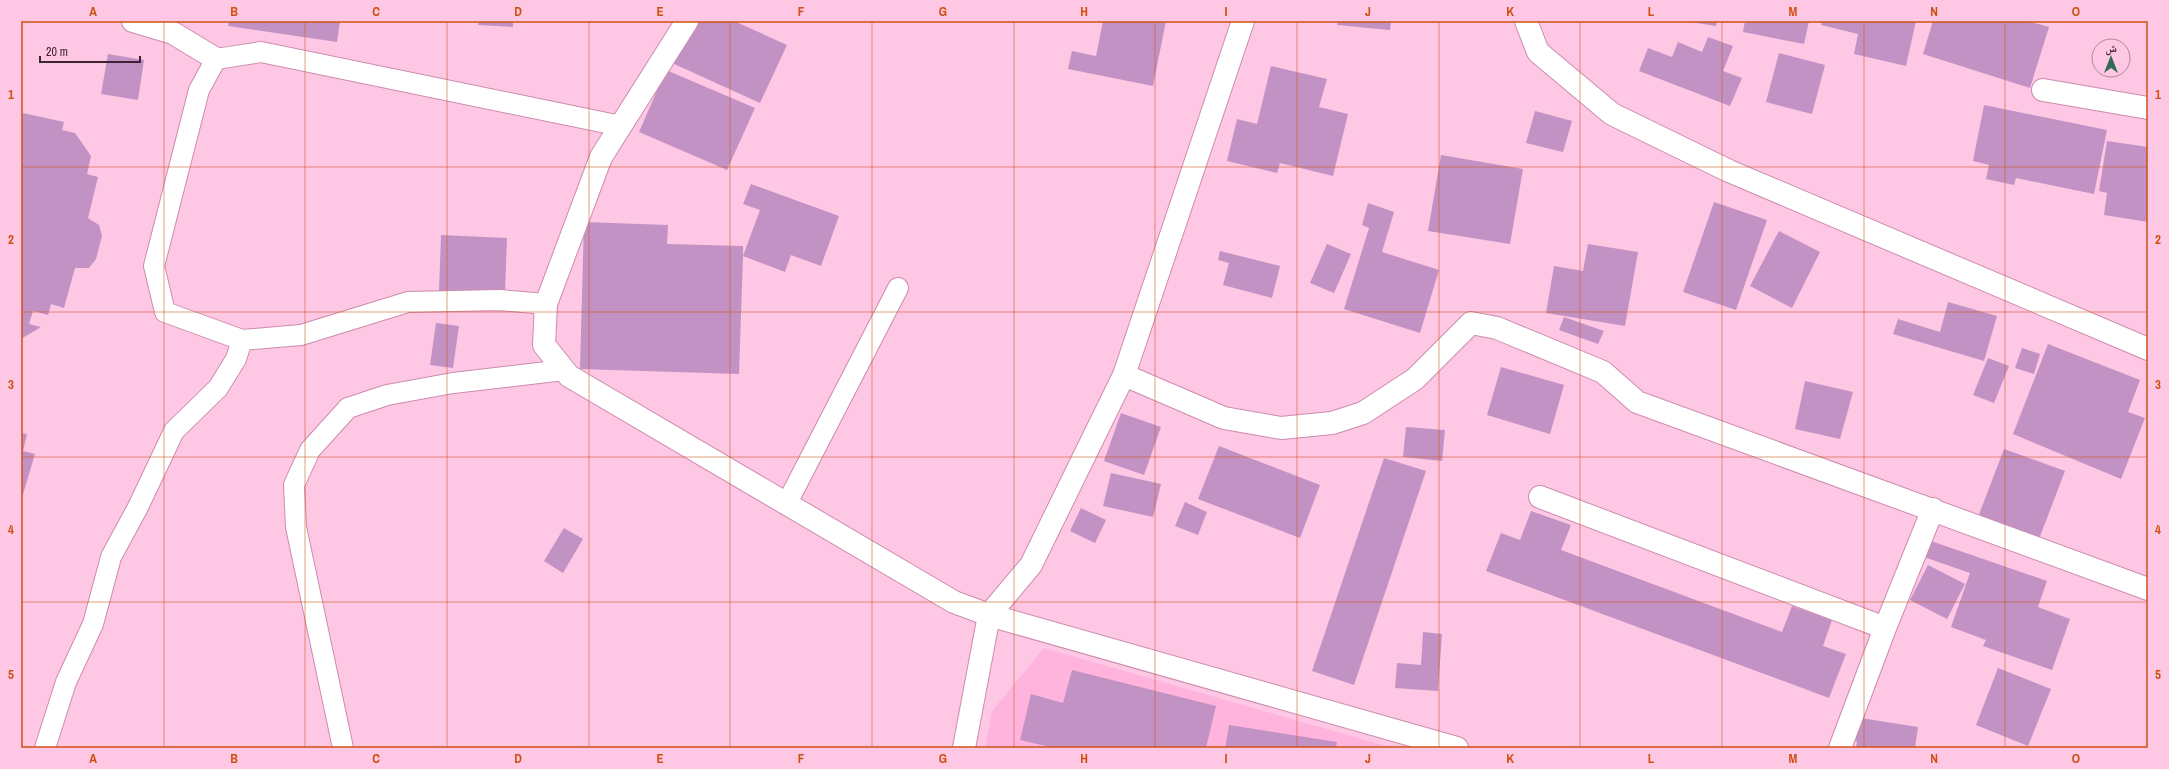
<svg xmlns="http://www.w3.org/2000/svg" width="2169" height="769" viewBox="0 0 2169 769" font-family="'Archivo Narrow','Noto Naskh Arabic',sans-serif">
<style>
.built{fill:#ffb4de}
.building{fill:#c392c5}
.lines{fill:none;stroke-linecap:round;stroke-linejoin:round}
.lane-casing{stroke:#cc8caf;stroke-width:22}
.street-casing{stroke:#cc8caf;stroke-width:24}
.secondary-casing{stroke:#cc8caf;stroke-width:24}
.lane{stroke:#fff;stroke-width:20}
.street{stroke:#fff;stroke-width:22}
.secondary{stroke:#fff;stroke-width:22}
.grid{fill:none;stroke:#ce5112;stroke-width:1;stroke-opacity:0.55}
.neatline{fill:none;stroke:#ce5112;stroke-width:1.5}
.grid-label{font-size:13px;text-anchor:middle;font-weight:bold;fill:#ce5112}
</style>
<rect width="100%" height="100%" fill="#fec7e4"/>
<path class="built" d="M1044,648l349,100h-408l7,-37z"/>
<path class="building" d="M229,21h111l-3,21 -109,-16z
M479,21h34v6l-35,-2z
M691,21h43l53,24 -27,58 -88,-40z
M1103,21h63l-13,65 -85,-17 4,-18 24,5z
M1338,21h53l-1,9 -53,-5z
M1684,21h33l-1,5z
M1745,21h64l-5,23 -61,-12z
M1822,21h94l-10,45 -52,-12 4,-20 -37,-9z
M1933,21h95l21,6 -19,61 -107,-34z
M1708,37l25,9 -10,25 19,7 -12,28 -91,-35 9,-23 24,9 6,-15 24,10z
M1779,53l46,12 -13,49 -46,-12z
M108,54l36,6 -6,40 -37,-6z
M1271,66l56,13 -8,28 29,7 -15,62 -53,-13 -3,10 -50,-12 10,-42 20,5z
M666,70l89,38 -28,62 -88,-38z
M1984,105l123,25 -13,64 -78,-16 -2,7 -28,-6 3,-14 -16,-4z
M1535,111l37,10 -9,31 -37,-9z
M23,113l41,9 -2,8 13,3 16,23 -4,18 11,3 -10,41 11,7 3,11 -6,23 -7,9h-14l-11,40 -13,-4 -3,11 -15,-4 -4,13 12,3 -20,12v-216z
M2107,141l41,6v75l-44,-7 3,-22 -8,-2z
M1441,155l82,14 -13,75 -82,-13z
M751,184l88,32 -18,50 -30,-11 -6,17 -42,-16 -4,118 -159,-5 4,-147 84,3 -1,19 76,2v10l17,-46 -17,-6z
M1714,202l53,18 -31,90 -53,-18z
M1368,203l26,9 -12,40 57,18 -19,63 -76,-24 25,-81 -7,-3z
M1779,231l41,21 -28,56 -42,-22z
M441,235l66,3 -2,55 -66,-2z
M1327,244l24,10 -17,39 -24,-10z
M1588,244l50,8 -13,74 -79,-13 8,-47 29,5z
M1220,251l60,15 -8,32 -49,-13 6,-22 -11,-3z
M1948,302l49,14 -13,45 -91,-27 5,-15 42,13z
M1564,317l40,14 -6,13 -39,-14z
M436,323l23,3 -6,42 -23,-3z
M2048,344l92,36 -12,32 17,6 -24,61 -108,-45z
M2022,348l18,6 -6,20 -19,-6z
M1988,358l21,8 -15,37 -21,-8z
M1501,367l63,18 -14,49 -63,-19z
M1805,381l48,11 -13,47 -45,-10z
M1121,413l40,14 -17,48 -40,-14z
M1406,427l39,3 -3,31 -39,-4z
M21,433l6,1 -4,17 12,3 -14,47z
M1219,446l101,39 -20,53 -102,-39z
M2004,449l61,22 -26,68 -61,-22z
M1384,458l42,13 -72,214 -42,-14z
M1111,473l50,11 -8,33 -50,-11z
M1185,502l22,10 -9,23 -23,-9z
M1081,508l25,12 -11,23 -25,-12z
M1531,511l40,14 -10,25 221,82 10,-26 40,14 -9,26 23,8 -17,44 -343,-127 15,-38 19,7z
M564,528l19,11 -20,34 -19,-12z
M1931,541l116,40 -9,26 32,12 -18,51 -69,-24 3,-6 -35,-13 19,-54 -46,-16z
M1928,565l37,19 -18,35 -37,-19z
M1423,632l19,2 -4,57 -43,-3 2,-25 24,2z
M1998,668l53,21 -23,57 -52,-21z
M1072,670l144,36 -10,42h-152l-34,-8 11,-46 32,9z
M1854,717l64,10 -3,21h-59l1,-7 -7,-1z
M1229,725l108,17 -1,6h-111z"/>
<g class="lines">
<g class="lane-casing">
<path id="lane" d="M546,304l-46,-4 -92,2 -107,33 -59,5 -77,-28 -11,-46 45,-176 17,-31 45,-7 360,74
M787,503l111,-215
M45,748l21,-66 27,-58 18,-67 27,-50 36,-76 44,-43 18,-29 6,-19
M343,748l-47,-221 -2,-42 16,-35 38,-42 39,-13 66,-12 111,-13"/>
</g>
<g class="street-casing">
<path id="street" d="M133,21l40,12 43,26
M1526,21l12,31 74,62 117,57 419,178
M2043,90l105,18
M1124,375l100,43 57,10 51,-5 31,-10 52,-34 56,-56 26,5 106,44 34,30 511,187
M1540,497l345,131
M964,748l25,-133 42,-50 93,-190 119,-354
M1840,748l45,-120 48,-119"/>
</g>
<g class="secondary-casing">
<path id="secondary" d="M687,21l-86,136 -55,147 -2,41 25,31 385,226 35,13 468,133"/>
</g>
<use href="#lane" class="lane"/>
<use href="#street" class="street"/>
<use href="#secondary" class="secondary"/>
</g>
<path class="grid" d="M164,21v727M305,21v727M447,21v727M589,21v727M730,21v727M872,21v727M1014,21v727M1155,21v727M1297,21v727M1439,21v727M1580,21v727M1722,21v727M1864,21v727M2005,21v727M21,167h2127M21,312h2127M21,457h2127M21,602h2127"/>
<rect width="2169" height="769" fill="none" stroke="#fec7e4" stroke-width="44"/>
<g transform="translate(2111 58)"><circle r="19" fill="#fec7e4" stroke="#b1869d"/>
<path d="M0-3L7 15L0 10L-7 15Z" fill="#316b54"/>
<text y="-6" font-size="11" font-weight="bold" text-anchor="middle" fill="#3e2433">ش</text>
</g>
<path d="M40 56v6h100v-6" fill="none" stroke="#3e2433" stroke-width="2"/>
<text x="46" y="56" font-size="12" fill="#3e2433" stroke="#fec7e4" stroke-width="3" paint-order="stroke">20 m</text>
<rect x="22" y="22" width="2125" height="725" class="neatline"/>
<g class="grid-label">
<text x="93" y="16">A</text>
<text x="234" y="16">B</text>
<text x="376" y="16">C</text>
<text x="518" y="16">D</text>
<text x="660" y="16">E</text>
<text x="801" y="16">F</text>
<text x="943" y="16">G</text>
<text x="1084" y="16">H</text>
<text x="1226" y="16">I</text>
<text x="1368" y="16">J</text>
<text x="1510" y="16">K</text>
<text x="1651" y="16">L</text>
<text x="1793" y="16">M</text>
<text x="1934" y="16">N</text>
<text x="2076" y="16">O</text>
<text x="11" y="99">1</text>
<text x="2158" y="99">1</text>
<text x="11" y="244">2</text>
<text x="2158" y="244">2</text>
<text x="11" y="389">3</text>
<text x="2158" y="389">3</text>
<text x="11" y="534">4</text>
<text x="2158" y="534">4</text>
<text x="11" y="679">5</text>
<text x="2158" y="679">5</text>
<text x="93" y="763">A</text>
<text x="234" y="763">B</text>
<text x="376" y="763">C</text>
<text x="518" y="763">D</text>
<text x="660" y="763">E</text>
<text x="801" y="763">F</text>
<text x="943" y="763">G</text>
<text x="1084" y="763">H</text>
<text x="1226" y="763">I</text>
<text x="1368" y="763">J</text>
<text x="1510" y="763">K</text>
<text x="1651" y="763">L</text>
<text x="1793" y="763">M</text>
<text x="1934" y="763">N</text>
<text x="2076" y="763">O</text>
</g>
</svg>
